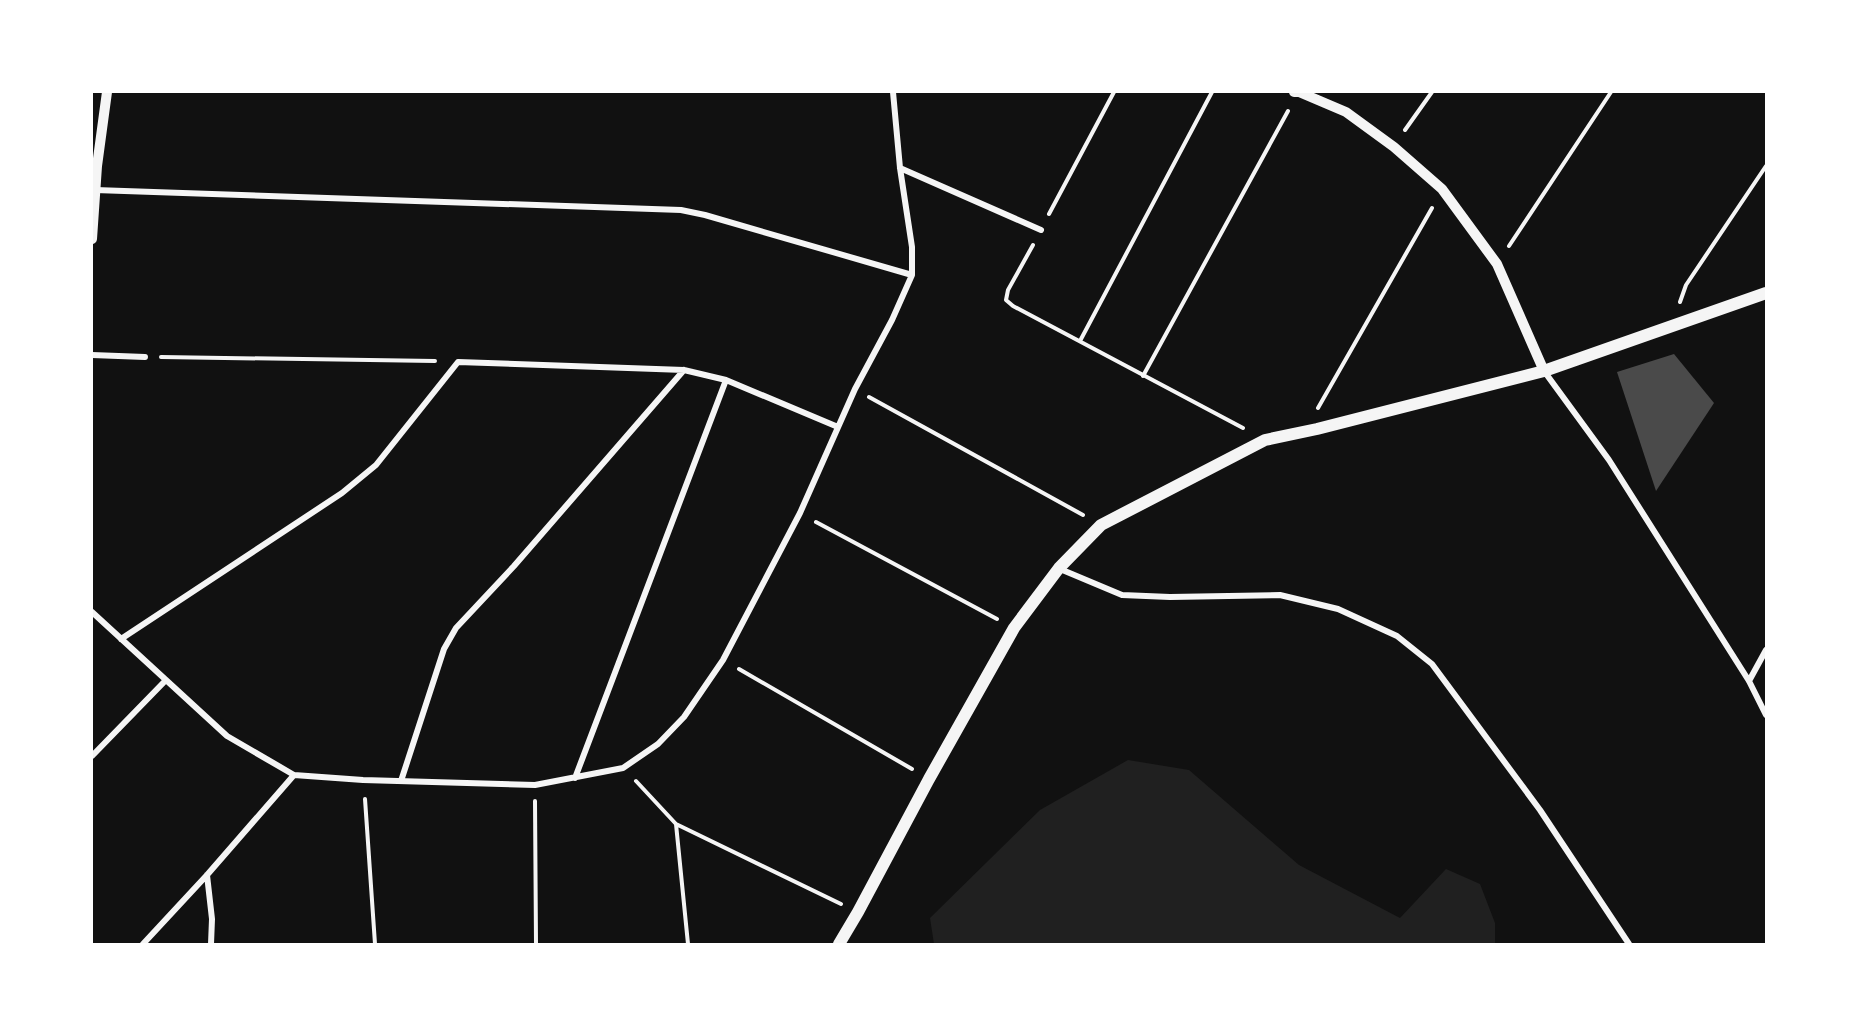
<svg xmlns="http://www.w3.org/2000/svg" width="1858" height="1036" viewBox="0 0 1858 1036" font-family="'Space Grotesk',sans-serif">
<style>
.green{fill:#202020}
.building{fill:#4a4a4a}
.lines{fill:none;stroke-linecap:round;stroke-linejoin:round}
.path{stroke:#f5f5f5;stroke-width:4}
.minor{stroke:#f5f5f5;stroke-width:6}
.tertiary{stroke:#f5f5f5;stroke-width:10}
.secondary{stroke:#f5f5f5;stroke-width:12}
</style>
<rect width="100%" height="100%" fill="#111"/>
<path class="green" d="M1128,760l61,10 110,95 101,53 46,-49 34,15 15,39v21h-561l-4,-26 110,-108z"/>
<path class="building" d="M1674,354l40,49 -58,88 -39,-119z"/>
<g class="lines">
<path class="path" d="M1405,130l27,-38
M1049,214l65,-122
M1033,245l-25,45 -2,10 7,6 230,122
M1509,246l102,-154
M1680,302l6,-17 80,-119
M1080,341l132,-249
M161,357l274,4
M1143,376l145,-265
M869,397l214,118
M1318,408l114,-200
M816,522l181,97
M739,669l173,100
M636,781l40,43 165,80
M365,799l10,145
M535,801l1,143
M676,824l12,120"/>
<path class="minor" d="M900,168l141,62
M95,190l586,20 24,5 207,60
M92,355l53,2
M1544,371l65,89 140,221 17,34
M1060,569l62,26 48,2 110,-2 58,14 59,27 35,28 108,146 89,134
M92,612l135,124 67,39 69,5 172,5 88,-17 35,-24 26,-27 39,-57 77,-147 55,-124 37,-69 20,-45v-28l-12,-79 -7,-76
M121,639l221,-146 34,-28 82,-103 226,8 42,10 112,47
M1749,681l17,-31
M92,756l74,-76
M575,778l151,-398
M401,781l43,-132 12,-21 58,-62 170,-196
M207,875l5,44 -1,25
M143,944l64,-69 87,-100"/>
<path class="tertiary" d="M1294,92h5l47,20 48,35 48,42 55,75 47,107
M92,239l5,-73 10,-74"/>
<path class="secondary" d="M839,944l19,-32 71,-133 85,-151 45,-60 42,-43 164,-85 52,-11 227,-58 222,-78"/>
</g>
<rect width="1858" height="1036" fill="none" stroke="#ffffff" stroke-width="186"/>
</svg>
